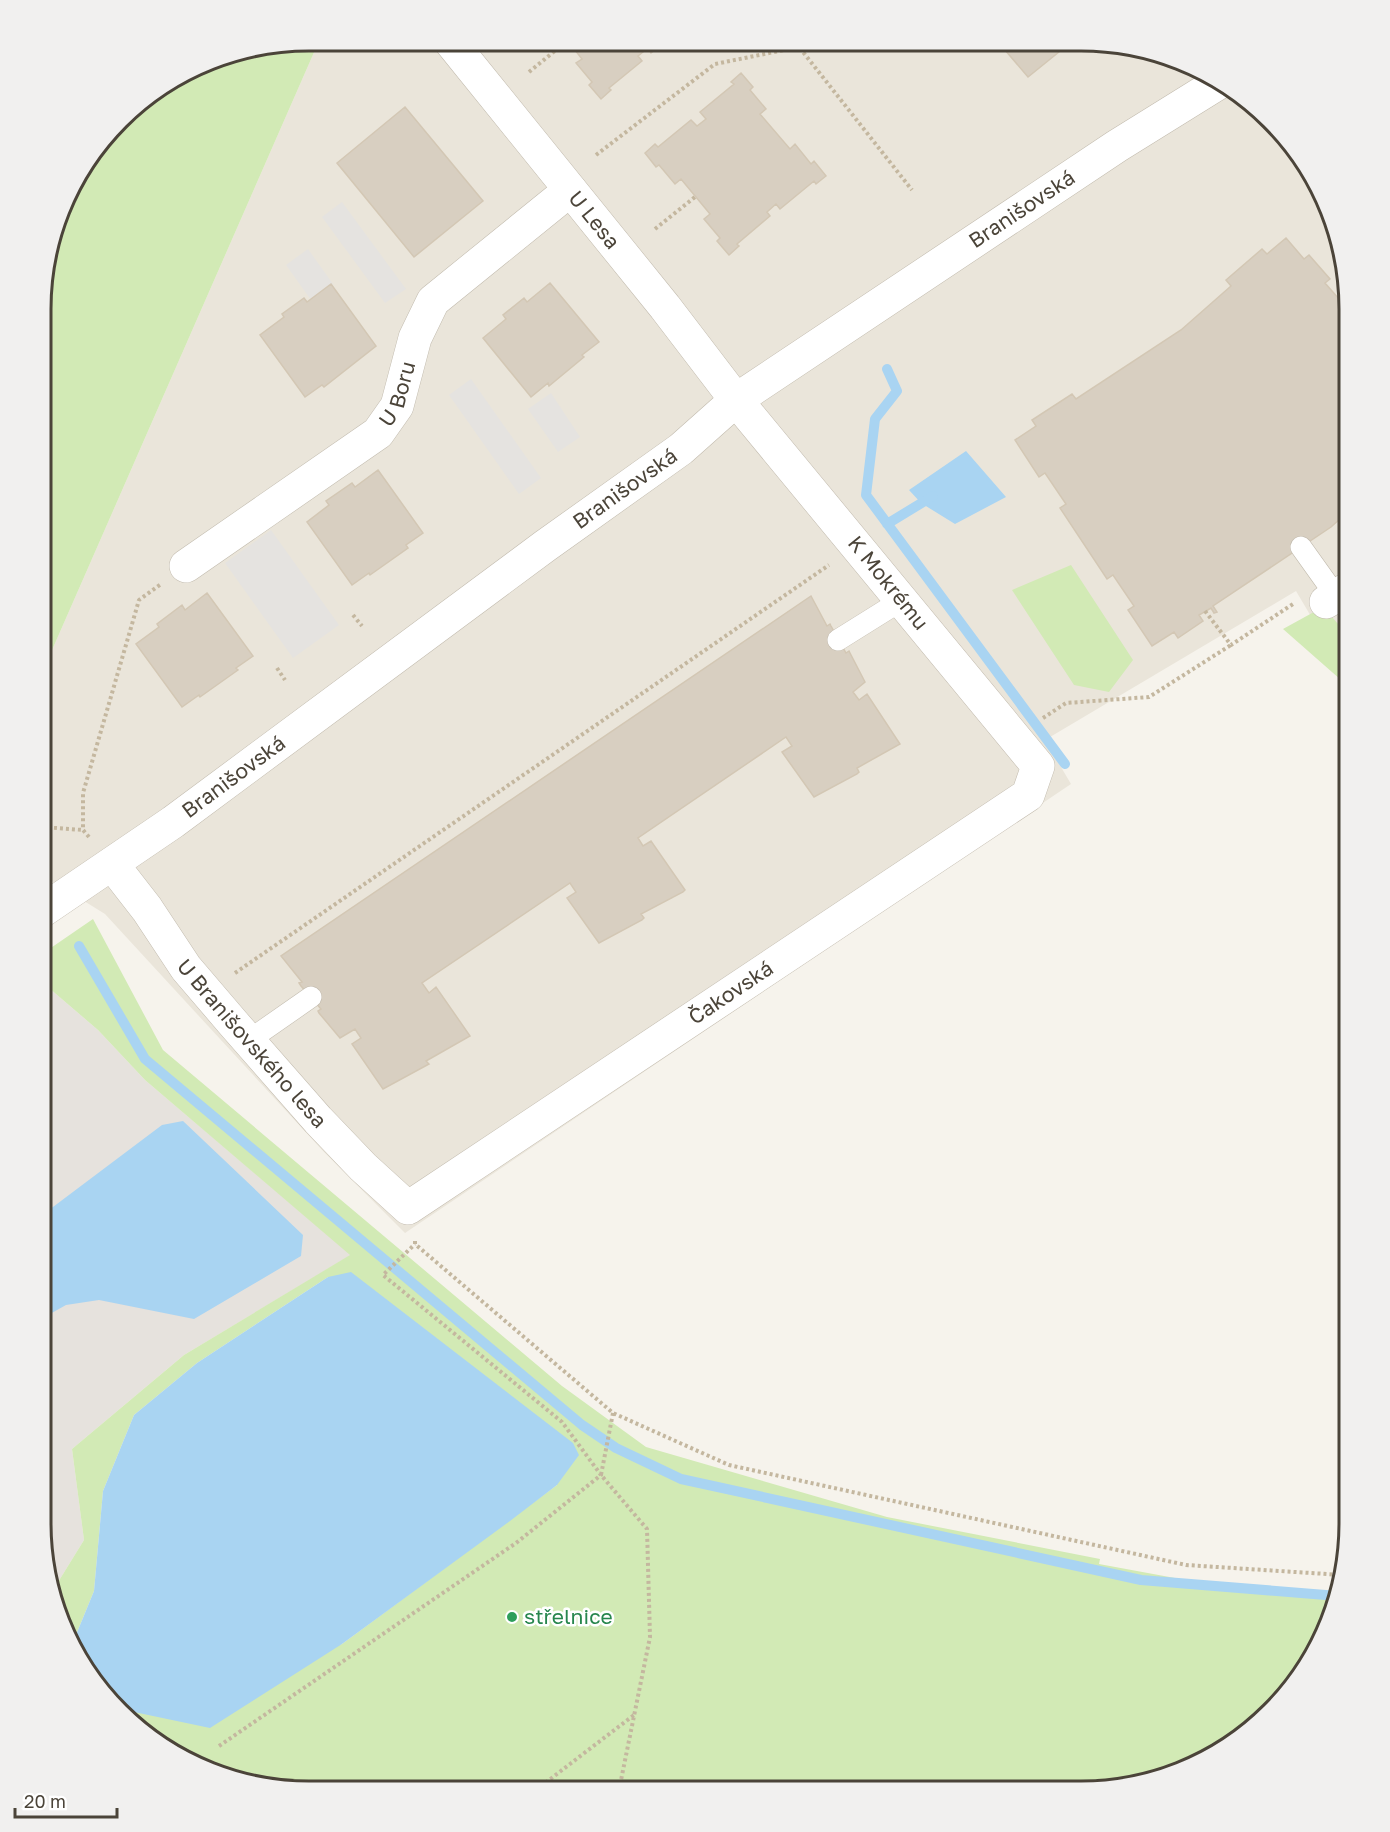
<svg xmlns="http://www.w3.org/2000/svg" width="1390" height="1832" viewBox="0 0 1390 1832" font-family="'Golos Text',sans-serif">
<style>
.residential{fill:#eae5da}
.industrial{fill:#e6e2dd}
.green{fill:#d2eab5}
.parking{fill:#e5e3e0}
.water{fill:#a9d4f2}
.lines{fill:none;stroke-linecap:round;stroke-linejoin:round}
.stream{stroke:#a9d4f2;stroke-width:10}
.building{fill:#d8cfc1;stroke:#d3c7b4;stroke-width:1.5}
.service-casing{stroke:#c2bbae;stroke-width:22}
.minor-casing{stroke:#c2bbae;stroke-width:34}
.tertiary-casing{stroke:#c2bbae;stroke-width:34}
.path{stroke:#c4b79f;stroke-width:4;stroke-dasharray:3 3;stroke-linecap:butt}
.service{stroke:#fff;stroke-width:21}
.minor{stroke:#fff;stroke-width:33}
.tertiary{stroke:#fff;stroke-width:33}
.leisure-dot{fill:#2e9e5b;stroke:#fff;stroke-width:2}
.labels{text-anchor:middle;stroke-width:5;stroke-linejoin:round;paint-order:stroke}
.street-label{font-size:21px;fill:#4b4439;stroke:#fff}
.leisure-label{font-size:21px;fill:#27864d;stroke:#fff;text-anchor:start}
.rim{fill:none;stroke:#4b4439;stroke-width:3}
</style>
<rect width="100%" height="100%" fill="#f6f3ec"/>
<path class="residential" d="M319,41l798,2 67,18 60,35 78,94 27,118v309l-27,18 -26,-44 -251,149 26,44 -666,449 -81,-81 -219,-238 -63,-39v-202z"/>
<path class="industrial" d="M42,982l56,48 47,50 206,175 -167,100 -112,94 12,91 -29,47 -14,-63z"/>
<path class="green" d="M309,41h10l-277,632 1,-400 33,-98 56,-68 90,-52z
M1071,565l62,95 -24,32 -35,-7 -62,-95z
M1323,607l24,27 2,-1v54l-66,-58z
M93,919l70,131 399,336 84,61 241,70 213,42 -1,5 103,19 136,14 -3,13 -31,63 -46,52 -58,39 -118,27 -808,-2 -115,-43 -52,-46 -7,-10 34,22 208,-68 215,-159 -229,-208 -131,86 -63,52 -31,76 -9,100 -23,56 -3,-5 -13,-55 29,-47 -12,-91 112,-94 166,-100 -205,-175 -47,-50 -56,-48v-28z"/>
<path class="parking" d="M342,202l64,87 -21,14 -63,-86z
M308,249l25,35 -22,16 -25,-35z
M471,379l70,99 -22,16 -70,-99z
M551,393l29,44 -22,15 -30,-43z
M271,530l68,95 -46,33 -68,-95z"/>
<path class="water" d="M966,451l40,46 -51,27 -34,-21 -12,-13z
M183,1121l120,114 -2,21 -107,63 -95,-19 -33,5 -25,14v-103l121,-91z
M351,1272l222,171 6,12 -22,30 -47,36 -168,123 -132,84 -76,-16 -34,-22 -29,-43 23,-56 9,-100 31,-76 63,-52 131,-86z"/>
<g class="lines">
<path class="stream" d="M887,369l10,22 -22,28 -9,76 199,269
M887,524l46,-28
M79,946l66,113 437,366 34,23 65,31 460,101 197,16"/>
</g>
<path class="building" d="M568,41l97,1 -14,11 -3,-5 -10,8 4,5 -33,27 2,2 -10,9 -12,-14 3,-3 -16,-19 6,-4z
M999,43h71l-42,34z
M741,73l12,14 -3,3 16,19 -6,5 30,35 5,-5 16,20 3,-3 12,15 -10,8 -2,-3 -34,28 -4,-5 -9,8 3,4 -33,28 2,2 -10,9 -12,-14 3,-3 -16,-19 6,-5 -29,-35 -6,5 -16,-19 -3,2 -11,-14 10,-9 3,3 33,-27 6,6 9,-7 -6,-7 34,-28 -3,-2z
M405,107l78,94 -69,56 -77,-94z
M1286,238l18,21 5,-4 21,24 -5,4 14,16 5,-4 3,3 2,10v203l-18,16 -118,79 4,6 -3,1 -3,-5 -12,7 4,6 -25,17 -4,-6 -22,14 -24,-36 6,-4 -21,-31 -6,4 -47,-71 6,-4 -21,-31 -6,4 -24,-37 21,-14 -4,-6 40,-26 4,5 105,-69 50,-44 -5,-6 36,-31 5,5z
M550,283l49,59 -17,13 2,2 -35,29 -1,-3 -17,14 -48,-59 23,-19 -3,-4 21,-17 3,4z
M331,284l45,62 -52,41 -2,-2 -17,12 -45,-62 24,-18 -2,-3 22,-16 3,4z
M378,470l45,63 -17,12 2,3 -38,27 -1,-2 -17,12 -45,-63 22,-17 -3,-4 26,-18 3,4z
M207,593l46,63 -17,12 2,2 -38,27 -1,-2 -17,12 -46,-63 23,-17 -2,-3 25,-19 3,5z
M811,596l16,30 3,-2 1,2 15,27 3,-2 1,2 15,29 -12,10 6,8 8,-6 33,50 -43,24 2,4 -2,2 -43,23 -32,-45 10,-6 -6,-9 -148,101 5,8 8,-5 34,49 -2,2 -42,22 3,4 -2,2 -43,23 -32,-45 9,-6 -6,-9 -148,100 7,10 7,-6 34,49 -44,25 3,3 -46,25 -31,-45 9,-6 -6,-9 -15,9 -21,-25 -1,-2 3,-2 -20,-23 -2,-3 3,-1 -21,-26z"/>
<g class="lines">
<g class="service-casing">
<path id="service" d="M1301,547l35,49
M838,640l64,-40
M248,1041l63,-44"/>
</g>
<g class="minor-casing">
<g id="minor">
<path id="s1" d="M186,566l192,-133 19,-27 18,-68 18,-37 137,-111"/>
<path d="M1326,602l23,-14"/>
<path id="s2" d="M112,864l35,45 39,59 47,55 85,97 45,47 45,41 620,-413 10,-29 -302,-366 -71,-93 -215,-266"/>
</g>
</g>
<g class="tertiary-casing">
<g id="tertiary">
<path id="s3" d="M42,911l131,-89 372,-276 136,-97 55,-49 381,-254 103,-64"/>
</g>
</g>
<path class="path" d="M799,42v5l113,143
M529,72l38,-31
M596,155l119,-91 84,-17
M655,229l40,-32
M1205,611l26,34 62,-41
M353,615l9,11
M277,668l8,12
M1043,718l23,-15 83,-6 82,-52
M42,827l41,3
M89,837l-6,-7v-37l56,-193 22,-16
M235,973l594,-408
M415,1241v3l198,169 116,52 457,100 156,10
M613,1413l-12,62 46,54 3,108 -31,153
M219,1746l297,-203 85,-68 -39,-53 -179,-147 32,-31
M536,1790l98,-75"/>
<use href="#service" class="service"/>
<use href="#minor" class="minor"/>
<use href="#tertiary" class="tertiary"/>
</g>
<circle class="leisure-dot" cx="512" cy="1617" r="6"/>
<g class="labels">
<g class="street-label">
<text dy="7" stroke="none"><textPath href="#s3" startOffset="1206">Branišovská</textPath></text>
<text transform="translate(594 220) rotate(51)" y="7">U Lesa</text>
<text dy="7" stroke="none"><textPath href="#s1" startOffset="278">U Boru</textPath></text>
<text dy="7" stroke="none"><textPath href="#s3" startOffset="720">Branišovská</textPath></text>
<text transform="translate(888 583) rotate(51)" y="7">K Mokrému</text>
<text dy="7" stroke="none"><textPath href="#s3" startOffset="234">Branišovská</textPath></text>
<text dy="7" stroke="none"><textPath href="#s2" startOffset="843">Čakovská</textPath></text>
<text dy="7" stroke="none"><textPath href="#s2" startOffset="228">U Branišovského lesa</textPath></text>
</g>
<g class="leisure-label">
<text x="524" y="1624">střelnice</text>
</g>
</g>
<path d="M0 0H1390V1832H0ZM309 51H1081A258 258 0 0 1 1339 309V1523A258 258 0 0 1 1081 1781H309A258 258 0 0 1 51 1523V309A258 258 0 0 1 309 51Z" fill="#f1f0ef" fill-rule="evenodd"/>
<path class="rim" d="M309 51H1081A258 258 0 0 1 1339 309V1523A258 258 0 0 1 1081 1781H309A258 258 0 0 1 51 1523V309A258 258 0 0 1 309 51Z"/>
<path d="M15 1808v9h102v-9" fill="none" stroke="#4b4439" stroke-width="3"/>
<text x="24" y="1808" font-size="18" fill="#4b4439" stroke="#ffffff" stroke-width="4.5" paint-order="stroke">20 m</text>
</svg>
